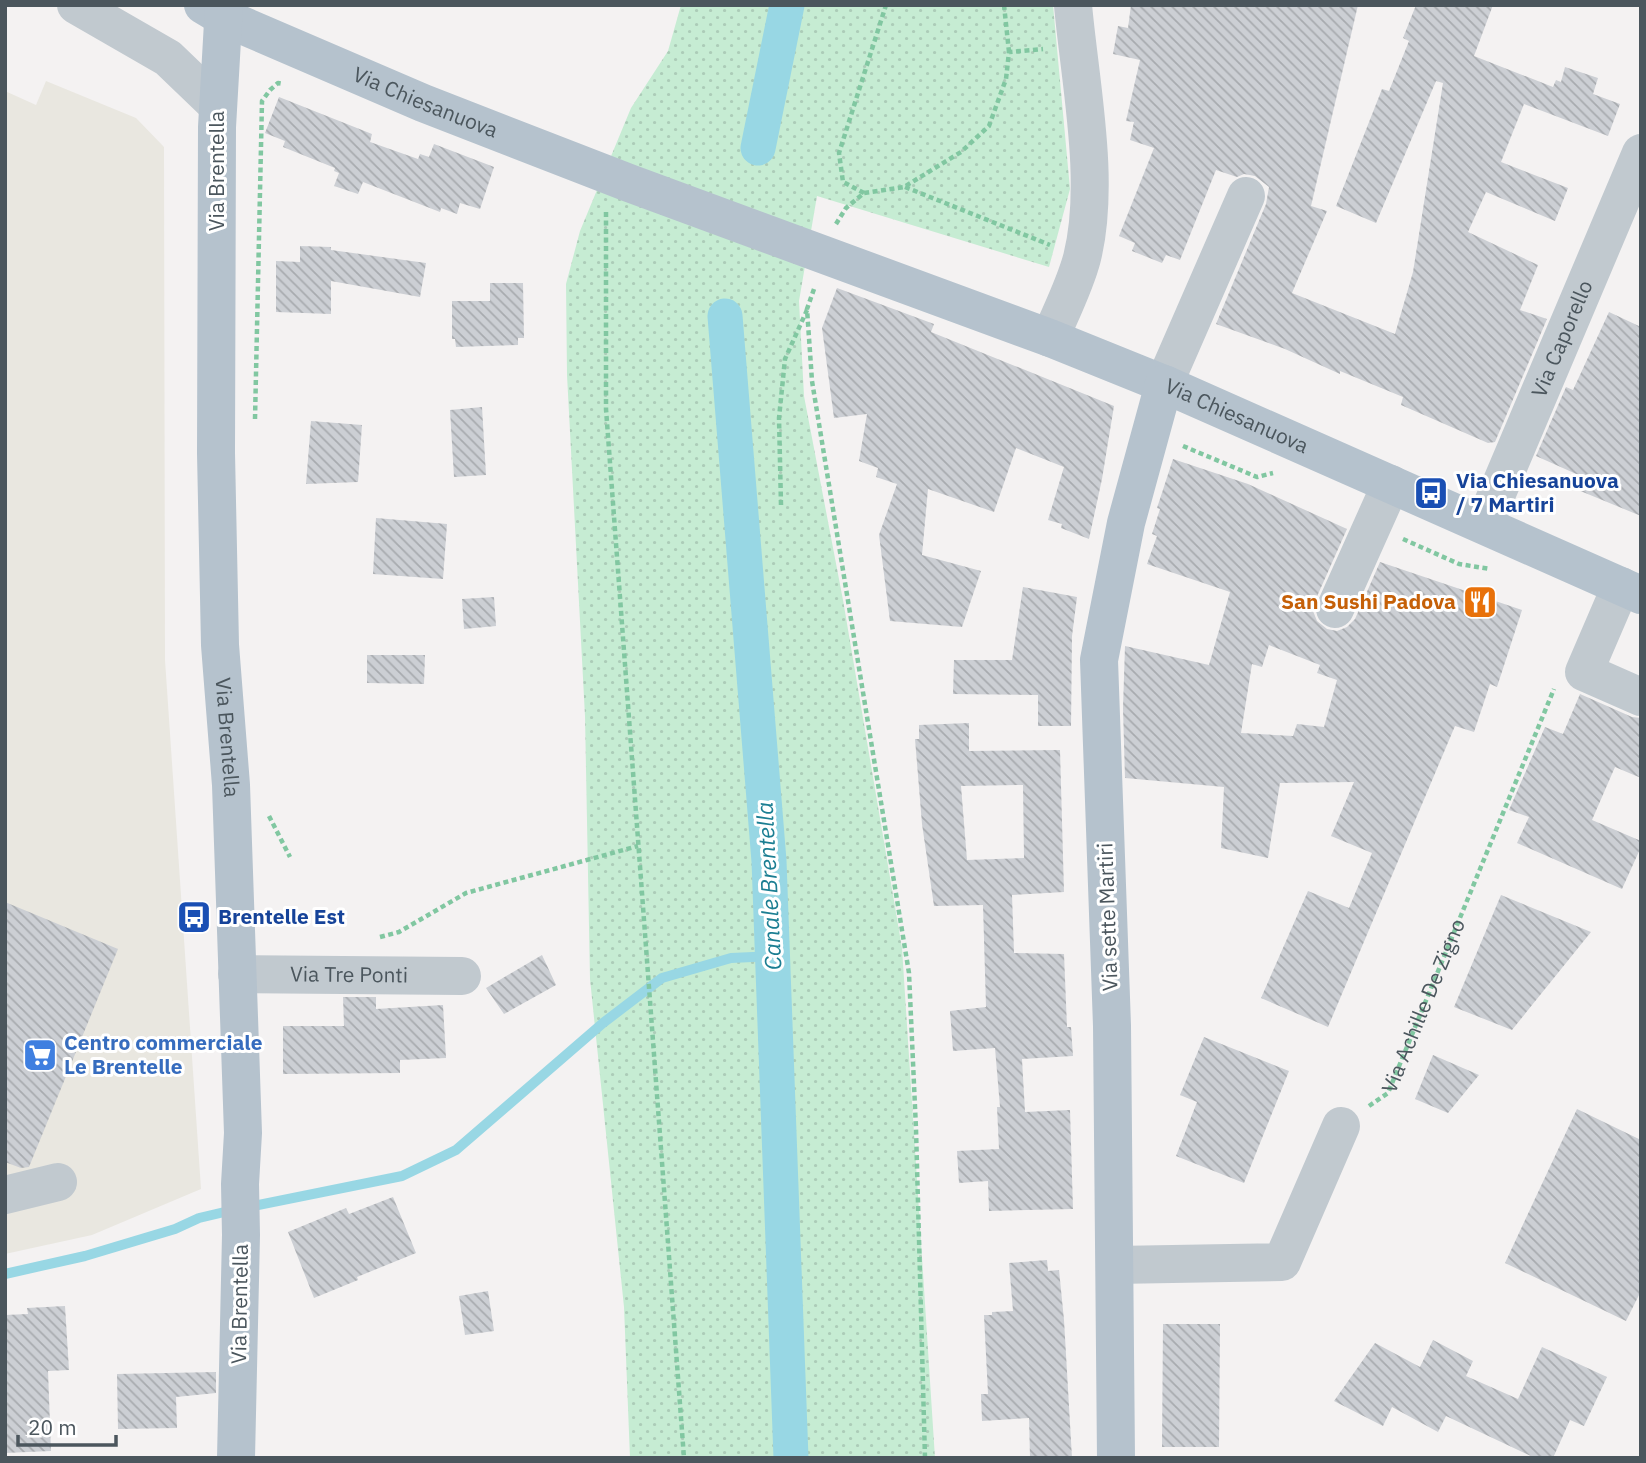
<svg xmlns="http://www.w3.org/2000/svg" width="1646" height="1463" viewBox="0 0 1646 1463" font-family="'IBM Plex Sans',sans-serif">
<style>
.commercial{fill:#e9e7e0}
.grass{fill:url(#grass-dots)}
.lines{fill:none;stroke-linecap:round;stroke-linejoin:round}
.stream{stroke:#98d7e4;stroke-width:10}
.canal{stroke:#98d7e4;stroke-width:35}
.building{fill:url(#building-back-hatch);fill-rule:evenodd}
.path{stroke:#81c7a1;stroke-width:4.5;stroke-dasharray:5 3.5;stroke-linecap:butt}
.minor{stroke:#c1c9cf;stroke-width:38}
.major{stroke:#b5c2cd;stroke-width:38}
.labels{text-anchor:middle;stroke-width:6;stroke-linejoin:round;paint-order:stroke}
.street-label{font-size:21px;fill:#4b565d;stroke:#fff}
.transit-label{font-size:21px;font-weight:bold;fill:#164399;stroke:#fff;text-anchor:start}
.food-label{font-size:21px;font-weight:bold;fill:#c56008;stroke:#fff;text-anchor:end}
.shop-label{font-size:21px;font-weight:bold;fill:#366cbe;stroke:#fff;text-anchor:start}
.water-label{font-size:23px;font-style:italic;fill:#1b7e92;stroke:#fff}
</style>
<defs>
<pattern id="grass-dots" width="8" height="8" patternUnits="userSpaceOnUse" patternTransform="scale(1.75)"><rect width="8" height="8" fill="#c6ecd3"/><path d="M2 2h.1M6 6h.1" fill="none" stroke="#acccb8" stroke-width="1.8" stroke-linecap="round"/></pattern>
<pattern id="building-back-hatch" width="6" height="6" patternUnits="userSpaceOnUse" patternTransform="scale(1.75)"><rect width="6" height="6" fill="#cccfd4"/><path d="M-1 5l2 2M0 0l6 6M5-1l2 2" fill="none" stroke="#a8abaf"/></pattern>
</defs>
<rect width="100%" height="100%" fill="#f4f2f2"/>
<path class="commercial" d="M46,81l90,37 28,29 1,513 36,529 -109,46 -87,19v-1163l31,14z"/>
<path class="grass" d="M681,5h372l17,184 -21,78 -232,-71 -18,105 5,95 39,204 59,348 33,510h-305l-6,-151 -34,-328 -5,-263 -18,-341 -1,-91 14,-53 51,-123 37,-57z"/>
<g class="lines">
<path class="stream" d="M248,1207l154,-31 54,-26 147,-127 59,-45 69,-20 42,-2
M5,1274l80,-18 90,-27 24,-11 34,-8"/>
<path class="canal" d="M758,148l29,-143
M725,316l44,545 22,597"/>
</g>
<path class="building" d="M1131,5h227l-47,201 16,5 -35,82 103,41 18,-62 30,-189 -7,-2 -60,142 -40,-17 46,-117 7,2 20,-50 -6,-3 13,-33h77l-19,51 79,31 3,-7 5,2 4,-15 33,11 -5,16 27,10 -12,32 -84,-32 -23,58 67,26 -13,33 -69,-29 -18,40 70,33 -18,45 27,9 -52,123 -7,1 -87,-38 2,-8 -63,-26v3l-55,-25 -69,-25 50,-120 3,-17 -14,-11 -11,-2 -7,3 -21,-7 -36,90 -14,-5 -4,8 -30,-12 3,-8 -16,-7 35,-88 -24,-8 4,-18 -8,-1 14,-61 -27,-6 5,-28 10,2z
M279,97l93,37 -2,8 48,17 2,-5 9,3 5,-13 60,23 -14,42 -20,-6 -3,11 -16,-6 -1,4 -77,-30 -5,12 -24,-8 5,-13 -5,-2 1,-3 -52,-21 2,-6 -20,-8z
M300,246l31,1v3l95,13 -6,34 -89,-16v33l-55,-2v-51l24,1z
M490,283h33l1,55h-6v7l-62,2 -1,-8h-3v-38h38z
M837,288l97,36 -3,8 183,74 -12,73 -13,60 -28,-11 1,-4 -14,-4 16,-53 -48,-19 -22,64 -66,-23 -6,66 59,16 -19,56 -72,-6 -11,-86 18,-51 -21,-7 2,-9 -19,-7 8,-47 -33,4 -12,-90z
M1609,312l32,15v189l-63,-26 5,-13 -47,-21 30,-69 7,3z
M482,407l4,68 -32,2 -4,-67z
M311,421l51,4 -4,57 -52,2z
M1173,459l75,25 99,45 -32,72 -2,10 4,10 10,8 10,2 10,-4 8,-8 25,-57 142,48 -25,77 -7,-3 -16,48 -19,-6 -127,301 -67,-29 47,-107 41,17 23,-55 -41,-17 23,-54 -74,1 -12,75 -47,-10 3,-61 -99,-9 -2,-70 2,-62 84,19 21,-73 -83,-28 10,-28 -5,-2 8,-25 -3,-1zM1269,645l51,20 -3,8 20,7 -13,47 -27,-3 -4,12 -52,-3 11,-69 10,3z
M376,518l71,6 -4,55 -70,-5z
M1023,587l54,10 -5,39 -1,90h-33v-31l-85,-1 1,-34h58z
M494,597l2,29 -32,3 -2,-30z
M367,655h58l-1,29 -57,-1z
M1580,694l52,23 9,1v60l-26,-11 -23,53 49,21v6l-19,42 -105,-46 12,-26 -20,-7 36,-83 18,7z
M969,723v28l91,-1 4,142 -52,3 2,58 50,1 3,73h4l2,29 -51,3 3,53 45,-2 3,99 -84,2 -1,-30 -29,2 -2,-32 42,-2 -2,-42h3l-5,-59 -42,3 -3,-40 36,-4 -3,-102 -49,1 -12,-82 -7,-85h4v-14zM1023,785l1,73 -57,2 -6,-74z
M1501,895l90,37 -79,98 -58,-23z
M5,902l113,47 -89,218 -8,1 -16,-6z
M542,955l14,30 -52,29 -18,-26z
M343,997h33v12l67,-4 3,53 -46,2v13l-117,1v-48h61z
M1204,1037l85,34 -45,112 -68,-27 21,-54 -17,-7z
M1433,1055l46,20 -31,38 -33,-14z
M1577,1109l64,31v151l-15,30 -121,-58z
M393,1197l23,56 -59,24 1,3 -44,18 -26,-66 58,-24 3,6z
M1047,1260l1,11 11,-1 5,50 8,138h-42l-1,-40 -47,3 -1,-27h7l-4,-79h8v-3l21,-1 -4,-48z
M488,1291l6,40 -29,4 -6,-39z
M65,1306l4,64 -21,1 3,80 -46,2v-138l23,-1 -1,-6z
M1163,1324h57l-1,123h-57z
M1433,1340l40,21 -7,15 52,23 24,-52 65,30 -23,49 -14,-6 -17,38h-18l-89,-42 -8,16 -46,-25 -9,19 -49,-25 41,-58 45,24z
M216,1372v21l-40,4 1,31 -59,1 -1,-55z"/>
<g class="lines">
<g class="path">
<path d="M1004,5l5,47"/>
<path d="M905,187l145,58"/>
<path d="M864,193l-21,-11 -4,-29 47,-148"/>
<path d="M606,212v197l78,1049"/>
<path d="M836,224l10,-16 18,-15 40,-6 57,-35 28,-26 17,-47 3,-27 34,-3"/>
<path d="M814,289l-7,20 5,72 97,592 7,156 9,329"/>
<path d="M255,419l7,-318 8,-11 8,-7 6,1"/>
<path d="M1183,446l74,31 16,-4"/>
<path d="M781,505l-2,-87 6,-59 22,-49"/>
<path d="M1403,539l56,25 31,5"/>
<path d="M269,816l21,41"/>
<path d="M380,937l19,-5 67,-39 172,-47"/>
<path id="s1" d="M1369,1106l19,-13 166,-404"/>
</g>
<g class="minor">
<path d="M76,5l92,53 50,48"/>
<path d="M1050,338c11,-26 25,-53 32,-80 19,-76 -2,-175 -9,-253"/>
<path d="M1164,384l82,-188"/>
<path id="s2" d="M1484,524l157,-371"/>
<path d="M1621,586l-37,86 57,25"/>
<path d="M1335,609l56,-125"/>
<path id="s3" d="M237,974l225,2"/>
<path d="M5,1195l53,-13"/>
<path d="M1115,1265l167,-3 59,-136"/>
</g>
<g class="major">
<path id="s4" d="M203,5l20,12 200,86 206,80 421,155 114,46 477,211"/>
<path id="s5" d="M224,5l-7,122 -1,326 4,192 11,140 12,348 -3,51 1,51 -5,223"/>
<path d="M1116,1458l-4,-432 -13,-366 27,-137 38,-139"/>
</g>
</g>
<defs>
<g id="bus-square" transform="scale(1.75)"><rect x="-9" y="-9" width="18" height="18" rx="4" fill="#1a4fb4" stroke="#fff"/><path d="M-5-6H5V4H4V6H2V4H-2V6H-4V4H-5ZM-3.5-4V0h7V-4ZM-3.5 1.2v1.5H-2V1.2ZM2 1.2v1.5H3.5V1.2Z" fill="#fff"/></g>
<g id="restaurant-square" transform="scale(1.75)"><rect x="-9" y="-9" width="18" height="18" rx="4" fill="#e8710a" stroke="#fff"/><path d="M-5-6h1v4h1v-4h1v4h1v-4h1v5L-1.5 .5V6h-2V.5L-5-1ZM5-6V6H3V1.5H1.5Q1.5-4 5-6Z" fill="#fff"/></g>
<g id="supermarket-square" transform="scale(1.75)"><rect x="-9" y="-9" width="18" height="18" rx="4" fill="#3f7fe0" stroke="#fff"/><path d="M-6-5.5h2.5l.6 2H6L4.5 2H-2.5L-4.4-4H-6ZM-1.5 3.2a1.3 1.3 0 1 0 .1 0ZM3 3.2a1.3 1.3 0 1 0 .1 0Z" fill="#fff"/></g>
</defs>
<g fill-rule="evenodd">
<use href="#bus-square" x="1431" y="493"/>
<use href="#restaurant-square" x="1480" y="602"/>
<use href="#bus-square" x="194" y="917"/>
<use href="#supermarket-square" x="40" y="1055"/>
</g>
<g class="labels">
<g class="street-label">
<text dy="7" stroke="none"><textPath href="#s4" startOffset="243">Via Chiesanuova</textPath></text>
<text transform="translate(217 171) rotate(-90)" y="7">Via Brentella</text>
<text dy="7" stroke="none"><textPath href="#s2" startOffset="201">Via Caporello</textPath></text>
<text dy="7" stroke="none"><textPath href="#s4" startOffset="1113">Via Chiesanuova</textPath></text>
<text dy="7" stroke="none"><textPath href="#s5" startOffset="733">Via Brentella</textPath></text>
<text transform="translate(1108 917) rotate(-92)" y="7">Via sette Martiri</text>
<text dy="7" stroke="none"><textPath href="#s3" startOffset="112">Via Tre Ponti</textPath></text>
<text dy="7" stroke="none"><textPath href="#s1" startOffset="117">Via Achille De Zigno</textPath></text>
<text transform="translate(240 1304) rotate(-89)" y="7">Via Brentella</text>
</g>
<g class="transit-label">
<text x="1456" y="488">Via Chiesanuova<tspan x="1456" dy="24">/ 7 Martiri</tspan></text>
<text x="218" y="924">Brentelle Est</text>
</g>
<g class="food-label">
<text x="1456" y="609">San Sushi Padova</text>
</g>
<g class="shop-label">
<text x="64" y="1050">Centro commerciale<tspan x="64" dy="24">Le Brentelle</tspan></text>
</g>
<g class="water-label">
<text transform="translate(769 886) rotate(-93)" y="8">Canale Brentella</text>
</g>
</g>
<rect width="1646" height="1463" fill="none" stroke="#4b565d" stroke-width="14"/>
<path d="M18 1435v10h98v-10" fill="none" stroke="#4b565d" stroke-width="3.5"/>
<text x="28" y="1435" font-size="21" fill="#4b565d" stroke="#ffffff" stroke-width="5" paint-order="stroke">20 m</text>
</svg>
